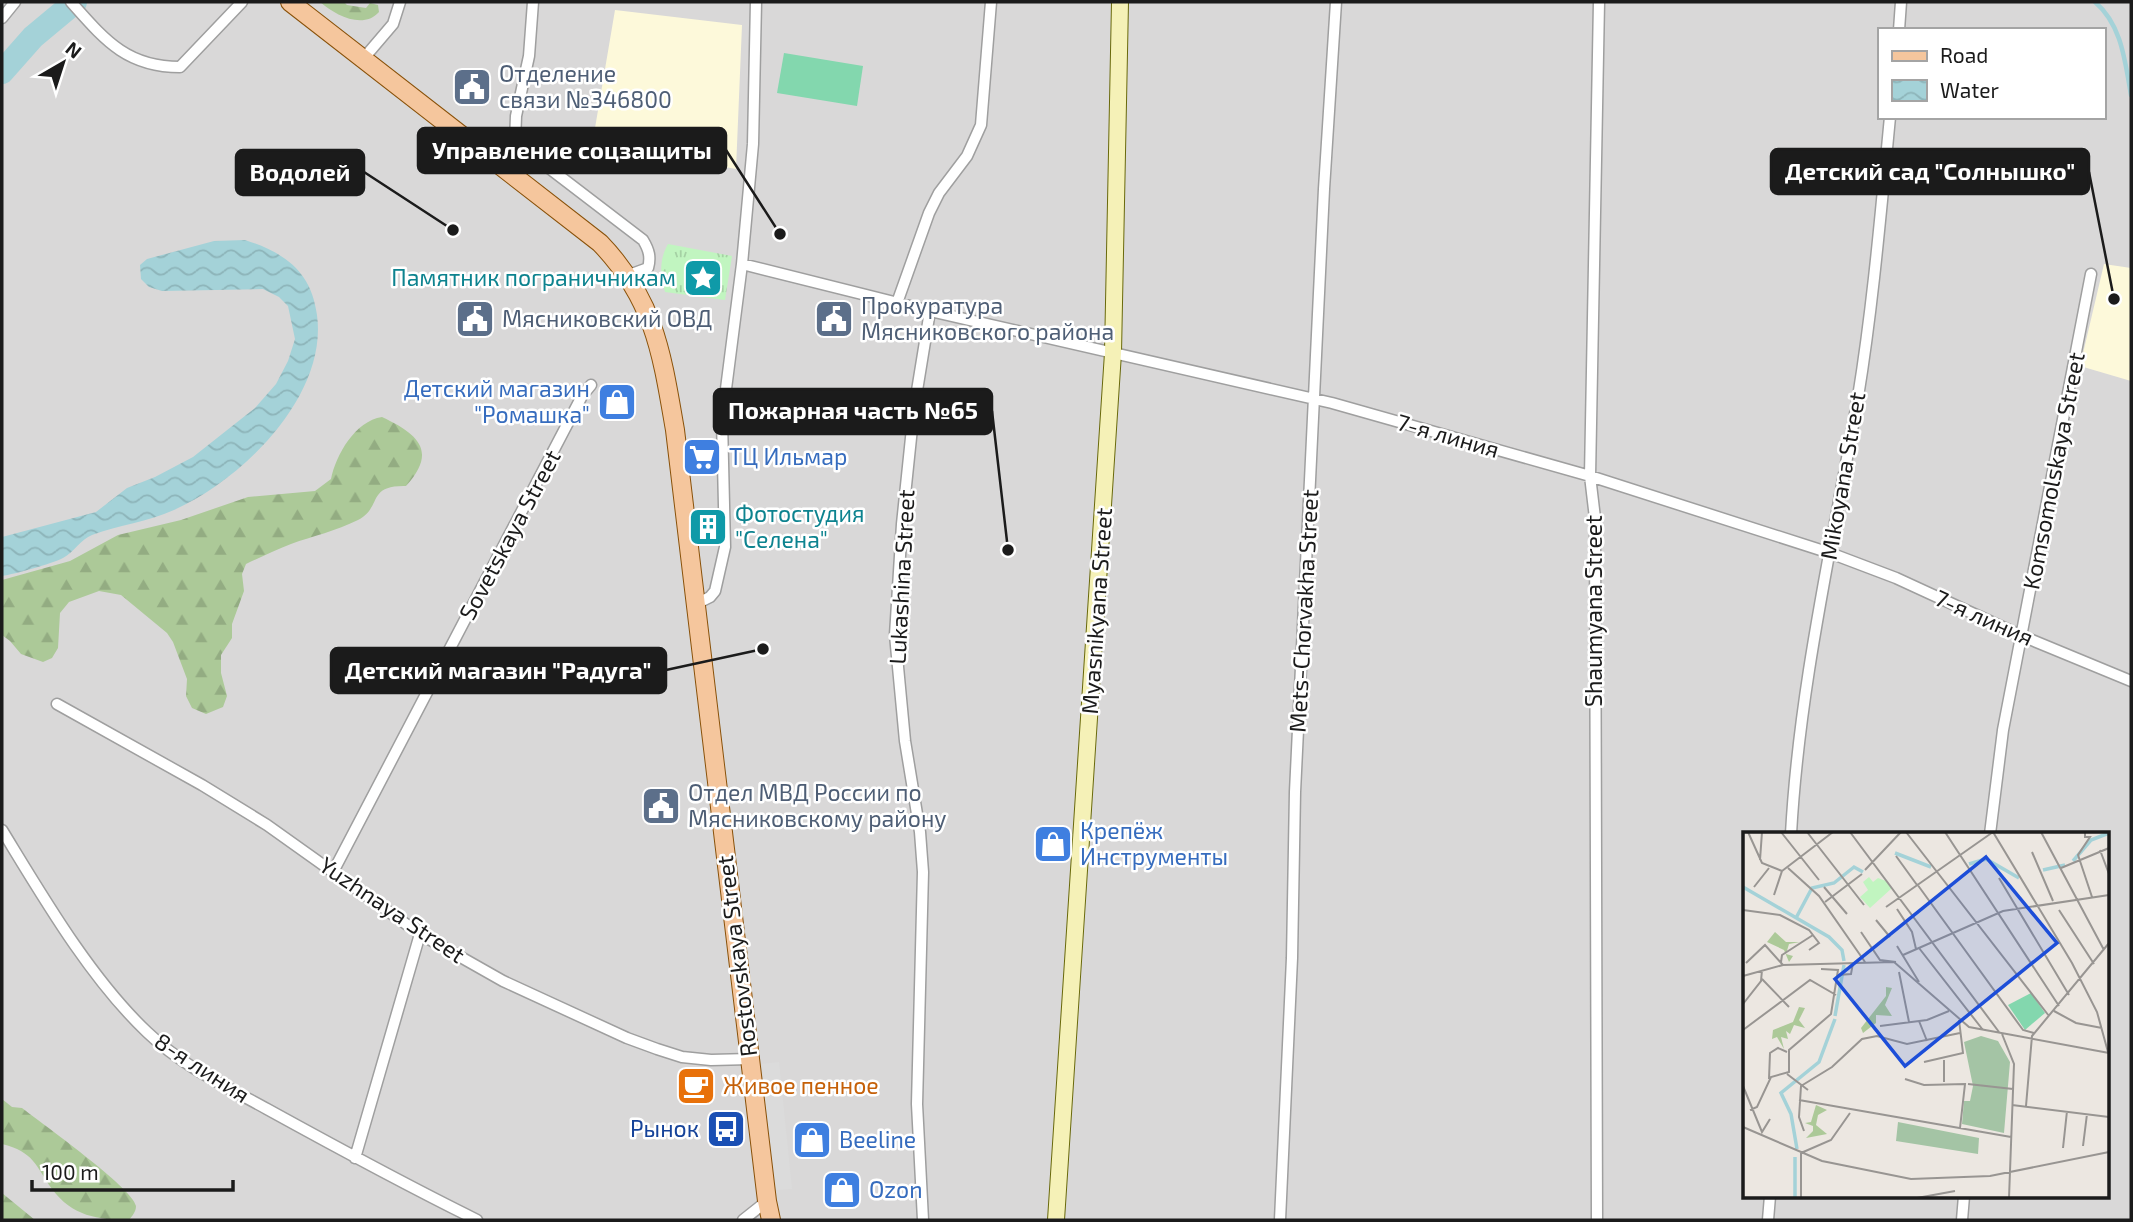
<svg xmlns="http://www.w3.org/2000/svg" width="2133" height="1222" viewBox="0 0 2133 1222" font-family="'Exo 2',sans-serif">
<style>
.residential{fill:#d9d8d8;fill-rule:evenodd}
.education{fill:#fdf9da}
.forest{fill:url(#forest-firs)}
.park{fill:url(#park-tufts)}
.pitch{fill:#83d7ae}
.parking{fill:#dbdbdb}
.water{fill:url(#water-waves)}
.lines{fill:none;stroke-linecap:round;stroke-linejoin:round}
.stream{stroke:#a4d2d8;stroke-width:4.5}
.river{stroke:#a4d2d8;stroke-width:24}
.street-casing{stroke:#9f9f9f;stroke-width:13}
.secondary-casing{stroke:#69690b;stroke-width:18}
.primary-casing{stroke:#895109;stroke-width:20}
.street{stroke:#fff;stroke-width:10}
.secondary{stroke:#f5f1b7;stroke-width:16}
.primary{stroke:#f5c69d;stroke-width:18}
.labels{text-anchor:middle;stroke-width:5;stroke-linejoin:round;paint-order:stroke}
.service-label{font-size:23px;fill:#4e5e75;stroke:#fff;text-anchor:start}
.culture-label{font-size:23px;fill:#0d838f;stroke:#fff;text-anchor:end}
.shop-label{font-size:23px;fill:#366cbe;stroke:#fff;text-anchor:start}
.street-label{font-size:23px;fill:#1b1b1b;stroke:#fff}
.food-label{font-size:23px;fill:#c56008;stroke:#fff;text-anchor:start}
.transit-label{font-size:23px;fill:#164399;stroke:#fff;text-anchor:end}
.inset-river{fill:none;stroke:#a4d2d8;stroke-width:3.5}
.inset-road{fill:none;stroke:#989592;stroke-width:2}
.view{fill:#1d4ed8;fill-opacity:0.15;stroke:#1d4ed8;stroke-width:3.5}
.inset-edge{fill:none;stroke:#1b1b1b;stroke-width:3.5}
.leader{fill:none;stroke:#1b1b1b;stroke-width:2.5}
.callout-dot{fill:#1b1b1b;stroke:#fff;stroke-width:2.5}
.callout{fill:#1b1b1b;stroke:#1b1b1b;stroke-width:2.5}
.callout-label{font-size:24px;text-anchor:middle;font-weight:bold;fill:#fff}
</style>
<defs>
<pattern id="forest-firs" width="22" height="20" patternUnits="userSpaceOnUse" patternTransform="scale(1.75)"><rect width="22" height="20" fill="#acc998"/><path d="M5 1l3.5 6h-7zM16 11l3.5 6h-7z" fill="#93ac82"/></pattern>
<pattern id="park-tufts" width="24" height="20" patternUnits="userSpaceOnUse" patternTransform="scale(1.75)"><rect width="24" height="20" fill="#c1f5c0"/><path d="M3 7l-1-3M5 7V3M7 7l1-3M15 17l-1-3M17 17v-4M19 17l1-3" fill="none" stroke="#a5d1a4"/></pattern>
<pattern id="water-waves" width="16" height="10" patternUnits="userSpaceOnUse" patternTransform="scale(1.75)"><rect width="16" height="10" fill="#a4d2d8"/><path d="M0 5q4-4 8 0t8 0" fill="none" stroke="#8db4b9"/></pattern>
</defs>
<rect width="100%" height="100%" fill="#ece7e1"/>
<path class="residential" d="M2,2h2129v1218h-2129zM1879,30h224v87h-224zM1744,834h363v362h-363z"/>
<path class="education" d="M615,10l127,15 -6,144 -110,-20 -31,-21z
M2104,264l27,4v113l-51,-15z"/>
<path class="forest" d="M320,2h24l3,3 19,3 4,-5 8,2 1,7c-16,18 -44,3 -59,-10z
M382,417c36,17 56,34 24,69 -40,-1 -23,21 -48,34 -22,11 -45,16 -67,24 -15,6 -30,13 -45,20l-4,10 2,17 -12,33v14l-11,17v18l6,23 -4,11 -17,7 -14,-6 -6,-12 1,-17 -14,-37 -6,-9 -46,-38 -22,-4 -30,11 -9,11 -2,35 -6,10 -9,4 -22,-8 -11,-13 -8,-6v-55l68,-19 48,-26 63,-15 67,-23 67,-6 16,-12c5,-24 24,-58 51,-62z
M2,1099l10,8 10,1c19,15 111,80 114,98 0,6 -4,10 -7,14 -31,0 -57,-4 -77,-31 -17,-24 -18,-37 -50,-45z
M2,1193l33,27h-33z"/>
<path class="park" d="M668,244l64,12 -7,44 -60,-8c-5,-18 -6,-32 3,-48z"/>
<path class="pitch" d="M784,53l79,13 -6,40 -80,-13z"/>
<path class="parking" d="M779,1062l13,127 -18,1 -12,-126z"/>
<path class="water" d="M245,240c40,13 66,31 72,75 11,81 -75,165 -143,195 -26,12 -55,15 -82,25 -11,4 -18,17 -29,23 -12,6 -48,16 -61,18v-39l94,-25 31,-24 28,-11 38,-20 62,-49 21,-24 12,-23 7,-22 -7,-33 -9,-9 -16,-8 -101,2 -13,-4 -8,-8 -1,-14 7,-6 67,-18z"/>
<g class="lines">
<path class="stream" d="M2095,2c27,23 30,60 36,93"/>
<path class="river" d="M2,72l31,-35 42,-35"/>
<g class="street-casing">
<path id="street" d="M71,2c33,37 55,65 109,65l62,-65
M533,2l-4,54 -13,60 -1,26 128,98c6,10 8,17 5,28l-19,7
M2,18l13,-16
M1899,30l2,-28
M364,58l29,-34 7,-22
M742,264l188,47 402,92 258,73 240,77 66,25 126,58 109,45
M897,303l32,-90 10,-20 28,-37 14,-31 10,-123
M696,604l14,-7 5,-6 10,-44 -3,-127 20,-156 11,-120 3,-142
M57,704l145,81 65,40 153,109 83,47 124,57 30,11 25,8 29,3 39,-1
M2,830c41,67 88,148 145,202 34,33 78,54 120,77 69,38 139,76 210,111
M1791,834c8,-147 42,-292 67,-437 15,-92 23,-187 32,-280
M1990,834l13,-104 88,-456
M333,872l249,-476 9,-11
M355,1158l65,-224
M743,1220l24,-19
M923,1220l-6,-116 6,-232 -3,-40 -15,-91 -10,-106 7,-111 12,-115 16,-98
M1280,1220l12,-262 3,-166 29,-603 12,-187
M1597,1220l-2,-702 -5,-42 9,-474
M1768,1220l2,-24
M1962,1220l2,-24"/>
</g>
<g class="secondary-casing">
<path id="secondary" d="M1056,1220l57,-867 7,-351"/>
</g>
<g class="primary-casing">
<path id="primary" d="M290,2l310,241c55,57 62,112 75,187l92,771 4,19"/>
</g>
<use href="#street" class="street"/>
<use href="#secondary" class="secondary"/>
<use href="#primary" class="primary"/>
</g>
<defs>
<g id="civic-square" transform="scale(2.0125)"><rect x="-9" y="-9" width="18" height="18" rx="4" fill="#5c6f8a" stroke="#fff"/><path d="M-.6-6.5H3V-4.5H.6V-3L4-1V1h2V6H-6V1h2V-1L-.6-3ZM-1.2 2.5V6h2.4V2.5Z" fill="#fff"/></g>
<g id="sight-square" transform="scale(2.0125)"><rect x="-9" y="-9" width="18" height="18" rx="4" fill="#0f9aa8" stroke="#fff"/><path d="M0-6L1.8-2.2L6-1.7L2.9 1.2L3.7 5.4L0 3.3L-3.7 5.4L-2.9 1.2L-6-1.7L-1.8-2.2Z" fill="#fff"/></g>
<g id="shop-square" transform="scale(2.0125)"><rect x="-9" y="-9" width="18" height="18" rx="4" fill="#3f7fe0" stroke="#fff"/><path d="M-5-2.5h2.3a2.7 3.5 0 0 1 5.4 0H5L5.5 6h-11ZM-1.5-2.5h3a1.5 2.3 0 0 0-3 0Z" fill="#fff"/></g>
<g id="supermarket-square" transform="scale(2.0125)"><rect x="-9" y="-9" width="18" height="18" rx="4" fill="#3f7fe0" stroke="#fff"/><path d="M-6-5.5h2.5l.6 2H6L4.5 2H-2.5L-4.4-4H-6ZM-1.5 3.2a1.3 1.3 0 1 0 .1 0ZM3 3.2a1.3 1.3 0 1 0 .1 0Z" fill="#fff"/></g>
<g id="building-square" transform="scale(2.0125)"><rect x="-9" y="-9" width="18" height="18" rx="4" fill="#0f9aa8" stroke="#fff"/><path d="M-4-6H4V6H1V3H-1V6H-4ZM-2.5-4.3h1.7v1.8h-1.7ZM.8-4.3h1.7v1.8H.8ZM-2.5-1h1.7V.8h-1.7ZM.8-1h1.7V.8H.8Z" fill="#fff"/></g>
<g id="cafe-square" transform="scale(2.0125)"><rect x="-9" y="-9" width="18" height="18" rx="4" fill="#e8710a" stroke="#fff"/><path d="M-5.5-4.5H6V0H3Q3 3.5 0 3.5H-2.5Q-5.5 3.5-5.5 0ZM3-3.2v2h1.7v-2ZM-6 4.5H4V6H-6Z" fill="#fff"/></g>
<g id="bus-square" transform="scale(2.0125)"><rect x="-9" y="-9" width="18" height="18" rx="4" fill="#1a4fb4" stroke="#fff"/><path d="M-5-6H5V4H4V6H2V4H-2V6H-4V4H-5ZM-3.5-4V0h7V-4ZM-3.5 1.2v1.5H-2V1.2ZM2 1.2v1.5H3.5V1.2Z" fill="#fff"/></g>
</defs>
<g fill-rule="evenodd">
<use href="#civic-square" x="472" y="87"/>
<use href="#sight-square" x="703" y="278"/>
<use href="#civic-square" x="475" y="319"/>
<use href="#civic-square" x="834" y="319"/>
<use href="#shop-square" x="617" y="402"/>
<use href="#supermarket-square" x="702" y="457"/>
<use href="#building-square" x="708" y="527"/>
<use href="#civic-square" x="661" y="806"/>
<use href="#shop-square" x="1053" y="844"/>
<use href="#cafe-square" x="696" y="1086"/>
<use href="#bus-square" x="726" y="1129"/>
<use href="#shop-square" x="812" y="1140"/>
<use href="#shop-square" x="842" y="1190"/>
</g>
<g class="labels">
<g class="service-label">
<text x="499" y="82">Отделение<tspan x="499" dy="26">связи №346800</tspan></text>
<text x="861" y="314">Прокуратура<tspan x="861" dy="26">Мясниковского района</tspan></text>
<text x="502" y="327">Мясниковский ОВД</text>
<text x="688" y="801">Отдел МВД России по<tspan x="688" dy="26">Мясниковскому району</tspan></text>
</g>
<g class="culture-label">
<text x="676" y="286">Памятник пограничникам</text>
<text x="735" y="522" text-anchor="start">Фотостудия<tspan x="735" dy="26">"Селена"</tspan></text>
</g>
<g class="shop-label">
<text x="590" y="397" text-anchor="end">Детский магазин<tspan x="590" dy="26">"Ромашка"</tspan></text>
<text x="729" y="465">ТЦ Ильмар</text>
<text x="1080" y="839">Крепёж<tspan x="1080" dy="26">Инструменты</tspan></text>
<text x="839" y="1148">Beeline</text>
<text x="869" y="1198">Ozon</text>
</g>
<g class="street-label">
<text transform="translate(1448 436) rotate(16)" y="8">7-я линия</text>
<text transform="translate(2054 471) rotate(-79)" y="8">Komsomolskaya Street</text>
<text transform="translate(1843 476) rotate(-80)" y="8">Mikoyana Street</text>
<text transform="translate(510 535) rotate(-62)" y="8">Sovetskaya Street</text>
<text transform="translate(902 577) rotate(-87)" y="8">Lukashina Street</text>
<text transform="translate(1097 611) rotate(-86)" y="8">Myasnikyana Street</text>
<text transform="translate(1304 611) rotate(-87)" y="8">Mets-Chorvakha Street</text>
<text transform="translate(1594 611) rotate(-90)" y="8">Shaumyana Street</text>
<text transform="translate(1984 618) rotate(24)" y="8">7-я линия</text>
<text transform="translate(392 910) rotate(34)" y="8">Yuzhnaya Street</text>
<text transform="translate(737 956) rotate(-97)" y="8">Rostovskaya Street</text>
<text transform="translate(202 1068) rotate(33)" y="8">8-я линия</text>
</g>
<g class="food-label">
<text x="723" y="1094">Живое пенное</text>
</g>
<g class="transit-label">
<text x="699" y="1137">Рынок</text>
</g>
</g>
<g transform="translate(1743 832)">
<rect width="366" height="366" fill="#ece7e1"/>
<path d="M32,100l11,10h14l-11,2 -3,10 7,2 -4,6 -5,-12 -17,-8zM143,155l6,1 -7,17 7,11 -16,-1v8l-13,10 -2,-5 25,-32zM56,175l6,1 -6,12 6,8 -11,-3 -4,9 -4,-3 2,8 -7,-2 3,12 -7,-12 -5,2 1,-9 20,-8zM73,273l11,5 -9,5 -2,10 11,9 -21,4 7,-7v-5l-8,-3 6,-1z" fill="#acc998"/>
<path d="M238,204l17,5 12,21 -6,71 -42,-9 2,-23h6l3,-15 -9,-44zM155,290l81,16 -1,16 -82,-13z" fill="#a4c4a5"/>
<path d="M126,45l4,5 5,-4 8,3 6,7 -22,20 -10,-11 8,-7 -5,-8z" fill="#c1f5c0"/>
<path d="M288,161l14,20 -20,17 -17,-25z" fill="#83d7ae"/>
<path class="inset-river" d="M152,21l36,14M330,29l18,-21 18,-7M226,32l17,-5 33,19M300,38l22,-5M0,55l86,50 13,13 2,11M53,86l16,-30 22,-5 20,-16 9,5M92,184l9,-51M54,317l-6,-35 -10,-21 38,-31 16,-43M52,366v-41"/>
<path class="inset-road" d="M5,0l14,31 20,8M38,0l38,48M64,0l57,73M107,0l149,200M163,0l143,184M202,0l114,174M250,0l79,131 25,49 11,40M298,0l63,118M342,0v5h5l-12,18 14,42M357,18l9,24M289,20l21,49M153,24l21,29M17,28l2,-28M45,36l31,28 46,66M318,36l48,-20M122,38l36,-38M39,39l51,-39M256,46l70,117M174,52l106,146 11,3M11,55l15,-19M81,55l23,27M31,63l8,-24M82,70l37,-28M143,75l107,-75M154,77l15,23 4,17M0,78l37,5 29,15 10,13 -10,7M316,78l35,54M133,88l14,17M118,100l19,28 16,2M154,114l22,36M176,116l64,82M160,123l100,-44 106,-16M38,130l1,-7 31,-20M3,131l19,-18 18,20M156,140l10,50M95,143l13,-1 2,-11M0,144l40,-11 111,-3 75,65 140,26M19,147l27,28M0,172l18,-23 1,-11M311,179l22,12 26,5M176,189l8,20M137,194l47,-6 22,-9M0,198l67,-50 26,15M259,202l12,30 -5,134M181,230l39,-9 -4,-33M44,242l21,16M26,247l1,-26 8,-5 9,4M162,247l19,6 41,-1 -5,44M201,250v-22M225,252l45,5M0,254l19,46 8,-13M56,268l212,37M269,273l97,12M283,274l6,-70 77,-93M7,278l7,-3 14,-30 18,-5v-22l42,-36 7,-44 -17,-1M0,295l79,34 89,18 79,-3 119,-24M61,299l-5,-14 2,-31 31,-19 30,-28 15,-3 30,8 53,-11M340,314l4,-32M320,316l4,-37M58,366v-45l30,-13 19,-27M174,366l38,-7"/>
<path class="view" d="M243,25l71,86 -152,123 -70,-87z"/>
<rect width="366" height="366" class="inset-edge"/>
</g>
<path class="leader" d="M780 234L726 150M2114 299L2089 172M453 230L364 172M1008 550L992 411M763 649L666 670"/>
<g class="callout-dot">
<circle cx="780" cy="234" r="7"/>
<circle cx="2114" cy="299" r="7"/>
<circle cx="453" cy="230" r="7"/>
<circle cx="1008" cy="550" r="7"/>
<circle cx="763" cy="649" r="7"/>
</g>
<g class="callout">
<rect x="418" y="128" width="308" height="45" rx="7"/>
<rect x="1771" y="149" width="318" height="45" rx="7"/>
<rect x="236" y="150" width="128" height="45" rx="7"/>
<rect x="714" y="389" width="278" height="45" rx="7"/>
<rect x="331" y="648" width="335" height="45" rx="7"/>
</g>
<g class="callout-label">
<text x="572" y="159">Управление соцзащиты</text>
<text x="1930" y="180">Детский сад "Солнышко"</text>
<text x="300" y="181">Водолей</text>
<text x="853" y="419">Пожарная часть №65</text>
<text x="498" y="679">Детский магазин "Радуга"</text>
</g>
<rect width="2133" height="1222" fill="none" stroke="#1b1b1b" stroke-width="7"/>
<rect x="1878" y="28" width="228" height="91" fill="#ffffff" stroke="#a4a4a4" stroke-width="2"/>
<rect x="1892" y="51" width="35" height="10" fill="#f5c69d" stroke="#a4a4a4" stroke-width="2"/>
<text x="1940" y="63" font-size="21" fill="#1b1b1b">Road</text>
<rect x="1892" y="80" width="35" height="21" fill="url(#water-waves)" stroke="#a4a4a4" stroke-width="2"/>
<text x="1940" y="98" font-size="21" fill="#1b1b1b">Water</text>
<g transform="translate(63 63) rotate(39)" stroke="#ffffff" stroke-width="5" paint-order="stroke">
<path d="M0-5L12 26L0 18L-12 26Z" fill="#1b1b1b"/>
<text y="-10" font-size="19" font-weight="bold" text-anchor="middle" fill="#1b1b1b">N</text>
</g>
<path d="M32 1180v10h201v-10" fill="none" stroke="#1b1b1b" stroke-width="3.5"/>
<text x="42" y="1180" font-size="21" fill="#1b1b1b" stroke="#ffffff" stroke-width="5" paint-order="stroke">100 m</text>
</svg>
